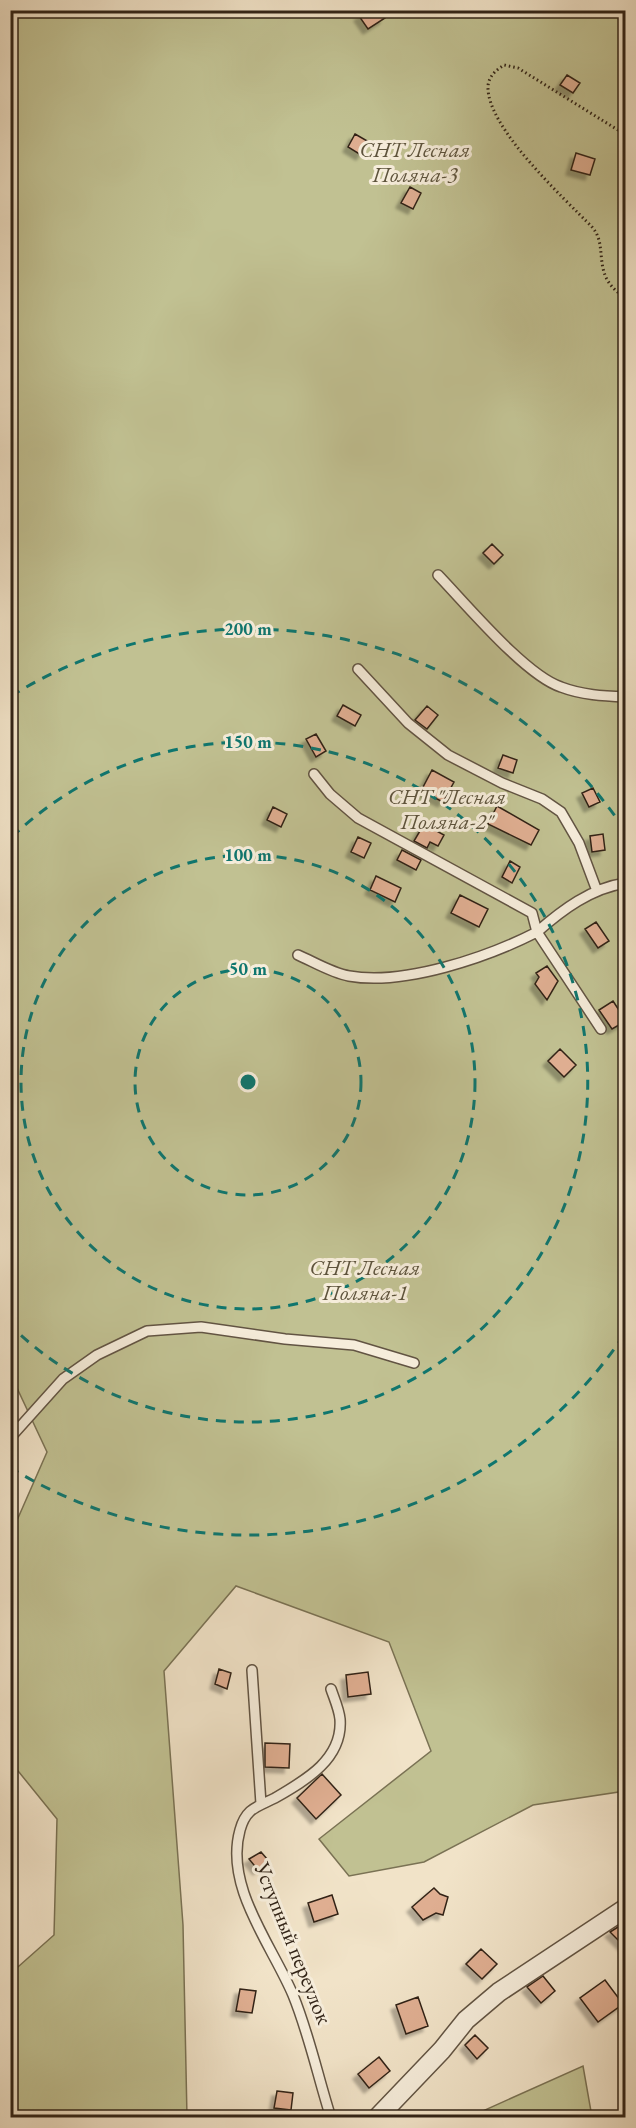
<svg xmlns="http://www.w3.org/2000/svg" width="636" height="2128" viewBox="0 0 636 2128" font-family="'EB Garamond',serif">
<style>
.green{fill:#c1c192;stroke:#7a7254;stroke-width:1.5}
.building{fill:#dfae91;stroke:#322417;stroke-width:1.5;filter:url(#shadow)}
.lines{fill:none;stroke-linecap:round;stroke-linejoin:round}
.lane-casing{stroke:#625443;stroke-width:12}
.street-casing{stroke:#625443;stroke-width:21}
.path{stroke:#322417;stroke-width:3;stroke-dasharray:1.5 3;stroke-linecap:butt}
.lane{stroke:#f6eddb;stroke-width:9}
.street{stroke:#f6eddb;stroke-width:18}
.ring{fill:none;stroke:#0f766e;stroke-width:3;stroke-dasharray:10 8}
.labels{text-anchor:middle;stroke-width:6;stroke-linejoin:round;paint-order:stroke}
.park-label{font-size:22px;font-style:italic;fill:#5d533c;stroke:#f6eddb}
.street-label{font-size:22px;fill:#322417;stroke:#f6eddb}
.centre{fill:#0f766e;stroke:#f6eddb;stroke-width:3}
.ring-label{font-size:18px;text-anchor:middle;font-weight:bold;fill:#0f766e;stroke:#f6eddb;stroke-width:6;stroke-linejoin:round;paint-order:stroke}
</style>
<defs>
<filter id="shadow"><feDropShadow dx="-5" dy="5" stdDeviation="1.5" flood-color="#0004"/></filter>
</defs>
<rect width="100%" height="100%" fill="#f1e3c8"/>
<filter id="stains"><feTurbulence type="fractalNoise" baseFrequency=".00333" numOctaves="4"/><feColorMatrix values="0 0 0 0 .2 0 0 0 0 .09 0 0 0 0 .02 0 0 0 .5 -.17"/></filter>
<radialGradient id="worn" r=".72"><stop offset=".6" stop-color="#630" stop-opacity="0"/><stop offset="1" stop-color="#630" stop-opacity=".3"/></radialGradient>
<path class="green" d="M11,11h614v1780l-92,14 -109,57 -75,14 -30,-37 112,-88 -42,-109 -153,-56 -72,85 19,254 4,192h-176l-1,-143 44,-39 3,-116 -47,-58 1,-227 36,-82 -37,-79z
M583,2066l9,51h-118l2,-3z"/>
<path class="building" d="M368,10h12l5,8 -17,11 -9,-13z
M567,75l13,8 -7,10 -13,-8z
M355,134l14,8 -8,13 -13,-8z
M576,153l19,6 -5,16 -19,-5z
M410,187l11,6 -8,16 -12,-6z
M492,544l11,11 -9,9 -11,-11z
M343,705l18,10 -6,11 -18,-10z
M427,706l11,9 -11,14 -12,-9z
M316,734l10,17 -10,6 -10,-18z
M503,755l14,5 -4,13 -15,-5z
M432,770l22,12 -11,20 -22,-11z
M593,788l7,14 -11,5 -7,-14z
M497,806l42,24 -8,15 -43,-21z
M273,807l14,7 -6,13 -14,-7z
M424,824l20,11 -6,11 -8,-4 -3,6 -13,-7z
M603,834l2,16 -13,2 -2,-16z
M358,837l13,6 -7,15 -13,-6z
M402,850l19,10 -5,10 -19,-10z
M510,861l10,6 -8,16 -10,-6z
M376,876l25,12 -6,14 -25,-12z
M460,895l28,14 -9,18 -28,-14z
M596,922l13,19 -11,7 -13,-19z
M547,966l11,15 -11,19 -12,-16 4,-7 -3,-4z
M613,1001l13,20 -14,8 -13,-19z
M560,1049l16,16 -12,12 -16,-16z
M219,1669l12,4 -4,16 -12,-5z
M368,1672l3,22 -23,3 -2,-22z
M265,1743l25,1 -1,24 -24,-1z
M322,1774l19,21 -25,24 -19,-21z
M261,1852l7,8 -10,10 -9,-11z
M434,1888l6,6 8,3 -5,18 -7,-2 -13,7 -11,-13z
M332,1895l6,19 -24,8 -6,-19z
M626,1922v26l-16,-16z
M481,1949l16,15 -15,15 -16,-15z
M543,1976l12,15 -14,12 -14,-16z
M605,1980l18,24 -25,18 -18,-24z
M240,1989l16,2 -4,22 -16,-2z
M418,1997l10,29 -22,8 -10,-29z
M475,2035l13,13 -11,11 -12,-14z
M379,2057l11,14 -21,17 -11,-14z
M277,2091l16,2 -2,17 -17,-2z"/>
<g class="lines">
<g class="lane-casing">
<path id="lane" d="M438,575c28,29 87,100 123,112 21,8 42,9 65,10
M358,669l50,54 40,32 54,28 40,16 19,13 18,31 18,48
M314,774l16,20 28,24 174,95 5,19c25,-22 54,-44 89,-49
M298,955c16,7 34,18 51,21 55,10 139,-19 188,-44l64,97
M10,1438l53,-59 34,-24 50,-24 54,-4 84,12 69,6 60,18
M252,1670l9,134
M331,1689c3,9 8,20 9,30 3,40 -34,61 -65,79 -18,9 -29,10 -35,32 -16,57 32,115 53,165 16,39 25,82 38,123"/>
</g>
<g class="street-casing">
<path id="street" d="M377,2118l65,-68 24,-30 33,-28 127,-84"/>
</g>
<path class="path" d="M626,135l-108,-67 -14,-3c-8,5 -15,11 -16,21 -2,41 76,112 104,141 18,20 -3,49 34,71"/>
<use href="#lane" class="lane"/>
<use href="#street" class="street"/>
</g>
<g class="ring">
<circle cx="248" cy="1082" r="113"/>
<circle cx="248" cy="1082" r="227"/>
<path d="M12 837A340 340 0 1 1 12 1327"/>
<path d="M624 1335A453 453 0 0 1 11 1468M11 696A453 453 0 0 1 624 829"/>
</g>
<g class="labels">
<g class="park-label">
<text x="415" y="157">СНТ Лесная<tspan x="415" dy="25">Поляна-3</tspan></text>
<text x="447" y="804">СНТ "Лесная<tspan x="447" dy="25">Поляна-2"</tspan></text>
<text x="365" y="1275">СНТ Лесная<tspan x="365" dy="25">Поляна-1</tspan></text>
</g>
<g class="street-label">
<text transform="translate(294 1943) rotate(68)" y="8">Уступный переулок</text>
</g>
</g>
<circle cx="248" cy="1082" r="9" class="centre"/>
<g class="ring-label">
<text x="248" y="635">200 m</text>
<text x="248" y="748">150 m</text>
<text x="248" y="861">100 m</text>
<text x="248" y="975">50 m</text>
</g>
<rect width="636" height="2128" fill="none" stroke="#f1e3c8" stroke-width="36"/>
<rect x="12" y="12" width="612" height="2104" fill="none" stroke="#322417" stroke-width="3"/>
<rect x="18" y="18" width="600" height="2092" fill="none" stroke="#322417" stroke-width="1.5"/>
<rect width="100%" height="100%" filter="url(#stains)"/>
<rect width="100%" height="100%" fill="url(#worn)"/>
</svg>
